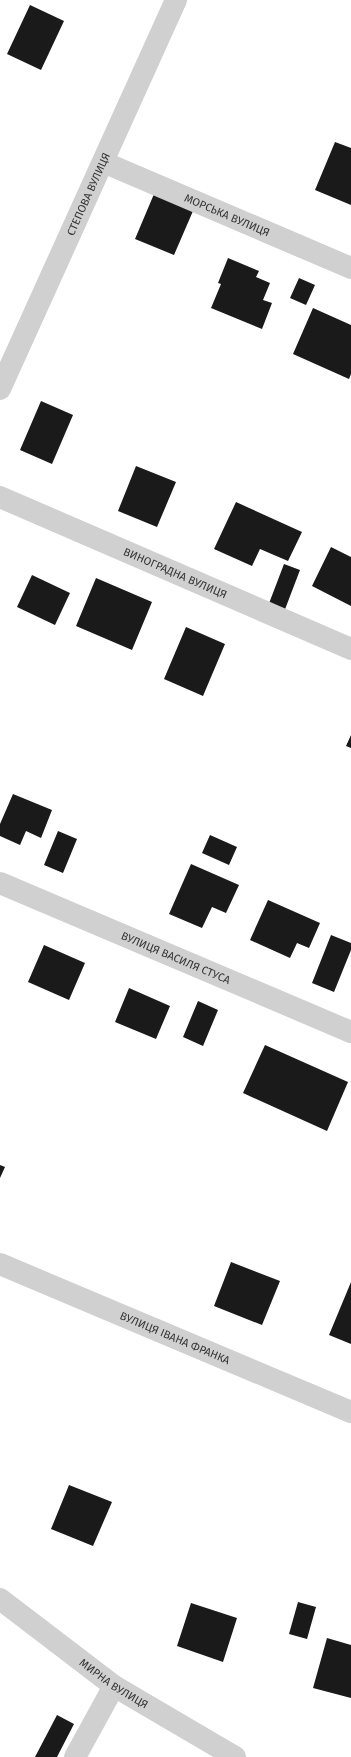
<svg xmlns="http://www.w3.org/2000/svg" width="351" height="1757" viewBox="0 0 351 1757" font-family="'Fira Sans',sans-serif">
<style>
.building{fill:#1a1a1a}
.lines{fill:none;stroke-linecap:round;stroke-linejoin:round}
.minor{stroke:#d0d0d0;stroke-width:22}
.labels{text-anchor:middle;stroke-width:4;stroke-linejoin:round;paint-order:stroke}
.street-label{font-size:11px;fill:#333;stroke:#fff}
</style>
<rect width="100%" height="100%" fill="#fff"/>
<path class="building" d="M30,5l34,16 -23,49 -34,-16z
M335,142l16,6v57l-36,-15z
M154,194l39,17 -19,44 -39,-16z
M228,258l31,13 -3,6 14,6 -7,17 9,3 -10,26 -51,-21 10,-24 -3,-1z
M299,278l16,7 -9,20 -16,-7z
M313,308l38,17v49l-2,5 -56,-25z
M41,401l32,14 -21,49 -32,-14z
M136,466l40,16 -19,45 -39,-16z
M236,502l66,30 -14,29 -28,-12 -8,17 -38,-17z
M331,547l20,10v49l-39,-20z
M284,564l16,6 -16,42 -16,-6z
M32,575l38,18 -15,32 -38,-18z
M96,578l56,24 -20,48 -56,-24z
M186,627l39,17 -22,52 -39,-17z
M351,735v13l-5,-2z
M13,794l39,16 -11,28 -15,-7 -6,14 -20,-9v-12z
M58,831l19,8 -14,34 -19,-8z
M210,835l27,12 -8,18 -27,-12z
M191,864l48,21 -13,28 -14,-6 -10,21 -33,-14z
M268,900l52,23 -11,25 -12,-5 -7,15 -40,-18z
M331,935l20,8v7l-17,42 -22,-9z
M44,945l41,18 -16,37 -41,-18z
M129,988l41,18 -14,33 -41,-17z
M198,1001l20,9 -15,36 -20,-9z
M265,1045l83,37 -21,49 -84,-38z
M0,1165l5,2 -5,11z
M231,1262l49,19 -18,44 -48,-19z
M351,1282v62l-22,-9z
M69,1485l43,17 -19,44 -42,-17z
M298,1602l18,5 -9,32 -18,-5z
M191,1603l46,15 -14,44 -46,-16z
M327,1638l24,7v53l-38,-10z
M57,1715l17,9 -17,33h-22z"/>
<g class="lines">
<g class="minor">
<path id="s1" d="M103,162l248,106"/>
<path id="s2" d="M0,389l176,-389"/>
<path id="s3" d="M0,497l351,152"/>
<path id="s4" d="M0,883l351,149"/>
<path id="s5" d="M0,1264l351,148"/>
<path id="s6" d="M0,1599l114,87 121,71"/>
<path d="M75,1757l39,-71"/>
</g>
</g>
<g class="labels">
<g class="street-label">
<text dy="4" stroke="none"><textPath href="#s2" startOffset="214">СТЕПОВА ВУЛИЦЯ</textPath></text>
<text dy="4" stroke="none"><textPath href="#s1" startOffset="135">МОРСЬКА ВУЛИЦЯ</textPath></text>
<text dy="4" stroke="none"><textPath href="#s3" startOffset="191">ВИНОГРАДНА ВУЛИЦЯ</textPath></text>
<text dy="4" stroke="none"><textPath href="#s4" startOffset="191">ВУЛИЦЯ ВАСИЛЯ СТУСА</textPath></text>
<text dy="4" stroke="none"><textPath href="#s5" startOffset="190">ВУЛИЦЯ ІВАНА ФРАНКА</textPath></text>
<text dy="4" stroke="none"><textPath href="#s6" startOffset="142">МИРНА ВУЛИЦЯ</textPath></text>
</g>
</g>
</svg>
